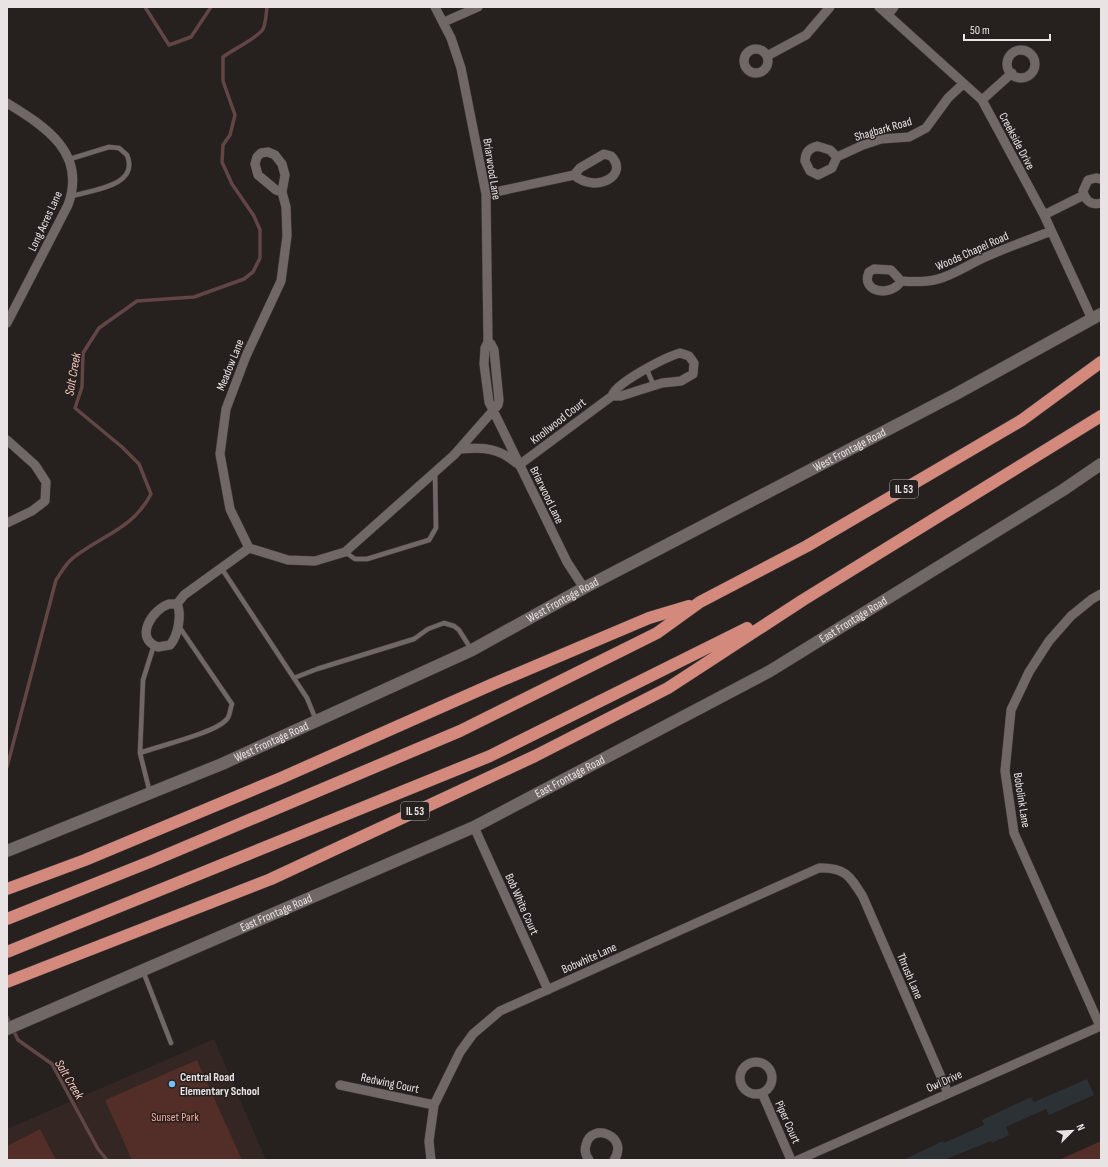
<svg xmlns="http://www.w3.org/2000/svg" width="1108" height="1167" viewBox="0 0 1108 1167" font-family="'Sofia Sans Condensed',sans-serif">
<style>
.built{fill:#332623}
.green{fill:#532d27}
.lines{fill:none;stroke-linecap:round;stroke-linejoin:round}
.stream{stroke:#624645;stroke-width:3.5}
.building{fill:#2c3135}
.lane-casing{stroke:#3f3a39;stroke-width:5.5}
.street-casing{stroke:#3f3a39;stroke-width:10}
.secondary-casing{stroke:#3f3a39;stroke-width:13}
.highway-casing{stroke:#3f3a39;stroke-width:13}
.lane{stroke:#706867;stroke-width:4.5}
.street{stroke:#706867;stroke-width:9}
.secondary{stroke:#706867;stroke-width:12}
.highway{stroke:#d38a7d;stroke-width:12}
.poi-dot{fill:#78bff8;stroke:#26201f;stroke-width:1.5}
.labels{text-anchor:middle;stroke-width:3;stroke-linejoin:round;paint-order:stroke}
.shield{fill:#26201f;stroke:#aea9a8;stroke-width:1}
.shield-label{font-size:11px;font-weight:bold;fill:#e9e4e3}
.street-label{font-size:12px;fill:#e9e4e3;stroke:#26201f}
.poi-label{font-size:12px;font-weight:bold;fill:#e9e4e3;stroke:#26201f;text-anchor:start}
.park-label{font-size:12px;fill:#faab9d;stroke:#26201f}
.water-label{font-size:13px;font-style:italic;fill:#f9c8be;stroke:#26201f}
</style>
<rect width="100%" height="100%" fill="#26201f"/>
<path class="built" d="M214,1039l52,121h-259v-31z"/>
<path class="green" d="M197,1060l45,100h-110l-27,-60z
M40,1129l16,31h-49v-14z
M1101,1141v19h-42z"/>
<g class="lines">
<path class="stream" d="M145,7l24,38 22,-8 20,-30
M7,767l49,-187c5,-7 10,-17 17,-22 29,-23 60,-29 78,-64l-12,-30 -17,-17 -47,-39 7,-21 1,-34 16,-25 38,-27 57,-4 50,-18 9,-7 7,-14v-28l-6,-14 -22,-32 -10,-22 1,-17 7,-10 5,-20 -12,-34v-24c9,-7 36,-20 40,-28 3,-6 3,-15 4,-22
M7,1017l11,23 34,24 46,85 9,11"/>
</g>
<path class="building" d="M1087,1079l7,16 -45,20 -3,-6 -40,18 3,8 -17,8 -1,-2 -47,19h-41l40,-19 1,2 40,-18 -2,-5 49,-23 3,5z"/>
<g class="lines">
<g class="lane-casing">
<path id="lane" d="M70,159l39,-12 10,1 8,7c13,31 -35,35 -55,41
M647,370l7,16
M345,552l10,7h12l62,-19 7,-12 -1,-55
M222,569l85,129 9,22
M294,678l23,-9 97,-30 14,-10 16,-6 10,3 5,4 12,19
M140,753c18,-7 76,-20 87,-34 3,-3 3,-10 5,-15l-54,-79
M150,793l-10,-40 3,-73 11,-35
M143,971l28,72"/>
</g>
<g class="street-casing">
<path id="street" d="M435,7l16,31 10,30 25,126 2,148 -3,6 -1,16 5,38 78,160 17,26
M879,7l103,93 62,115 48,104
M888,15l6,-8
M444,22l34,-15
M744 61a12 12 0 1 1 24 0a12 12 0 1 1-24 0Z
M1007 64a14 14 0 1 1 28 0a14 14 0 1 1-28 0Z
M767,56l39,-21 24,-28
M982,100l30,-27
M7,103c39,24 80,50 61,102l-61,118
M817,146l13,4 7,7 -5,11 -14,7 -8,-4 -5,-10c0,-8 4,-13 12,-15z
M837,157l26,-12 18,-6 28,-2 17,-9 22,-30 15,-14
M1101,179l-5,-1 -8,2 -5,11c2,9 8,15 18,12
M486,194l88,-19 6,-7 24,-14 7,2c19,19 -15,38 -37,19
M1044,215l40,-20
M874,269l17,1 10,11c-10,17 -41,11 -32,-9z
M901,281c37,3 45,-4 76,-20 24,-12 50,-20 74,-30
M7,440l28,25 11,17 -1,19 -13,10 -25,12
M461,449c22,-2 38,-1 55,14
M519,465l93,-69c3,-13 54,-39 68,-43l9,3 5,7 -1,11 -12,7 -19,2 -41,13h-9
M249,548l-19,-39 -10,-55 6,-45 20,-53 35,-75 6,-45 -1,-29 -4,-15 3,-17 -3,-11 -7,-9 -7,-3 -7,1 -4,4 -2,7 3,11 18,15 6,2
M169,604h8c5,10 1,32 -7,41l-12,2c-25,-9 -5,-38 11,-43z
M177,604l7,-9 65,-47 39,12 27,1 30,-9 109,-97 44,-50 1,-5 -5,-50 -3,-6 -3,-2
M474,827l74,163
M1100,1026l-86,-193 -9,-62 6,-61 18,-38 20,-31 22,-25 21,-17 9,-5
M740 1078a16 16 0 1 1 32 0a16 16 0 1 1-32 0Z
M340,1085l94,20
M762,1093l29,67
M431,1160l-2,-19 5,-36 26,-53 13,-18 27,-23 319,-143c26,-1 31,8 44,29l85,196
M589,1160c-3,-4 -5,-9 -3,-15 5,-24 44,-9 28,15
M798,1160l303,-134"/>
</g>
<g class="secondary-casing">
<g id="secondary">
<path id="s1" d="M7,851l215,-87 250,-114 112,-62 372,-194 145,-80"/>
<path id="s2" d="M7,1029l467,-202 296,-156 293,-181 38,-26"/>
</g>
</g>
<g class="highway-casing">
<path id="highway" d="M7,889l78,-29 196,-82 212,-94 156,-66 40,-12
M7,919l145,-58 308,-130 197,-98 43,-31 107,-56 215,-126 79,-58
M7,952l483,-196 257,-128
M7,982l264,-103 264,-123 133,-68 135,-88 298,-184"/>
</g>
<use href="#lane" class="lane"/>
<use href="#street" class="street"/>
<use href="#secondary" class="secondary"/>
<use href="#highway" class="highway"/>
</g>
<circle class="poi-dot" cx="172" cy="1084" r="4"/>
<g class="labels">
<g class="shield">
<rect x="890" y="480" width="28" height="18" rx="3"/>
<rect x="401" y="802" width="28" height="18" rx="3"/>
</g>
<g class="shield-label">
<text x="904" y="493">IL 53</text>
<text x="415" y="815">IL 53</text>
</g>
<g class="street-label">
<text transform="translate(883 129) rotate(-16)" y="4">Shagbark Road</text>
<text transform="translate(1017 141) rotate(62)" y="4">Creekside Drive</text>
<text transform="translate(492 169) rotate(81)" y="4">Briarwood Lane</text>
<text transform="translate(45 221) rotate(-65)" y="4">Long Acres Lane</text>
<text transform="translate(972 251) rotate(-24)" y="4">Woods Chapel Road</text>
<text transform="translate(230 365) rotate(-68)" y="4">Meadow Lane</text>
<text transform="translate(558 421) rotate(-38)" y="4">Knollwood Court</text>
<text dy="4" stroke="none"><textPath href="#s1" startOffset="934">West Frontage Road</textPath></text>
<text transform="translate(547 495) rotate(64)" y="4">Briarwood Lane</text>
<text dy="4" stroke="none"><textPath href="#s1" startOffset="610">West Frontage Road</textPath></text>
<text dy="4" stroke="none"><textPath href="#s2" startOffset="941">East Frontage Road</textPath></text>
<text dy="4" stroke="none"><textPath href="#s1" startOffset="286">West Frontage Road</textPath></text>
<text dy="4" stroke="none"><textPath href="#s2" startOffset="617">East Frontage Road</textPath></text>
<text transform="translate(1022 800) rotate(81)" y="4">Bobolink Lane</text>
<text transform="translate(522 904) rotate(66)" y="4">Bob White Court</text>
<text dy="4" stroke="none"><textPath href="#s2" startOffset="293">East Frontage Road</textPath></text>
<text transform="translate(589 958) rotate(-24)" y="4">Bobwhite Lane</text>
<text transform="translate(910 976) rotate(67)" y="4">Thrush Lane</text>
<text transform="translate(944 1081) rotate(-24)" y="4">Owl Drive</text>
<text transform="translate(390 1083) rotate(12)" y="4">Redwing Court</text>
<text transform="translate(788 1122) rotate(66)" y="4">Piper Court</text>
</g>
<g class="poi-label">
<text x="180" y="1081">Central Road<tspan x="180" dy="14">Elementary School</tspan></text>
</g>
<g class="park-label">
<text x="175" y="1121">Sunset Park</text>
</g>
<g class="water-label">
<text transform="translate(72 374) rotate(-80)" y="5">Salt Creek</text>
<text transform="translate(70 1079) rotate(59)" y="5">Salt Creek</text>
</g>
</g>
<rect width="1108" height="1167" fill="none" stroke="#e9e4e3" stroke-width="16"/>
<g transform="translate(1072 1131) rotate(66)" stroke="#26201f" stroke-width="3" paint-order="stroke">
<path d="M0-3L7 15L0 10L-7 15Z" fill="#e9e4e3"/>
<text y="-6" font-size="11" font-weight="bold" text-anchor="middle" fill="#e9e4e3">N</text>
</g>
<path d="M964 34v6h86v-6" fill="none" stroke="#e9e4e3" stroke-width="2"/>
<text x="970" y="34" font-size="12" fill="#e9e4e3" stroke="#26201f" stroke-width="3" paint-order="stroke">50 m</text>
</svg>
